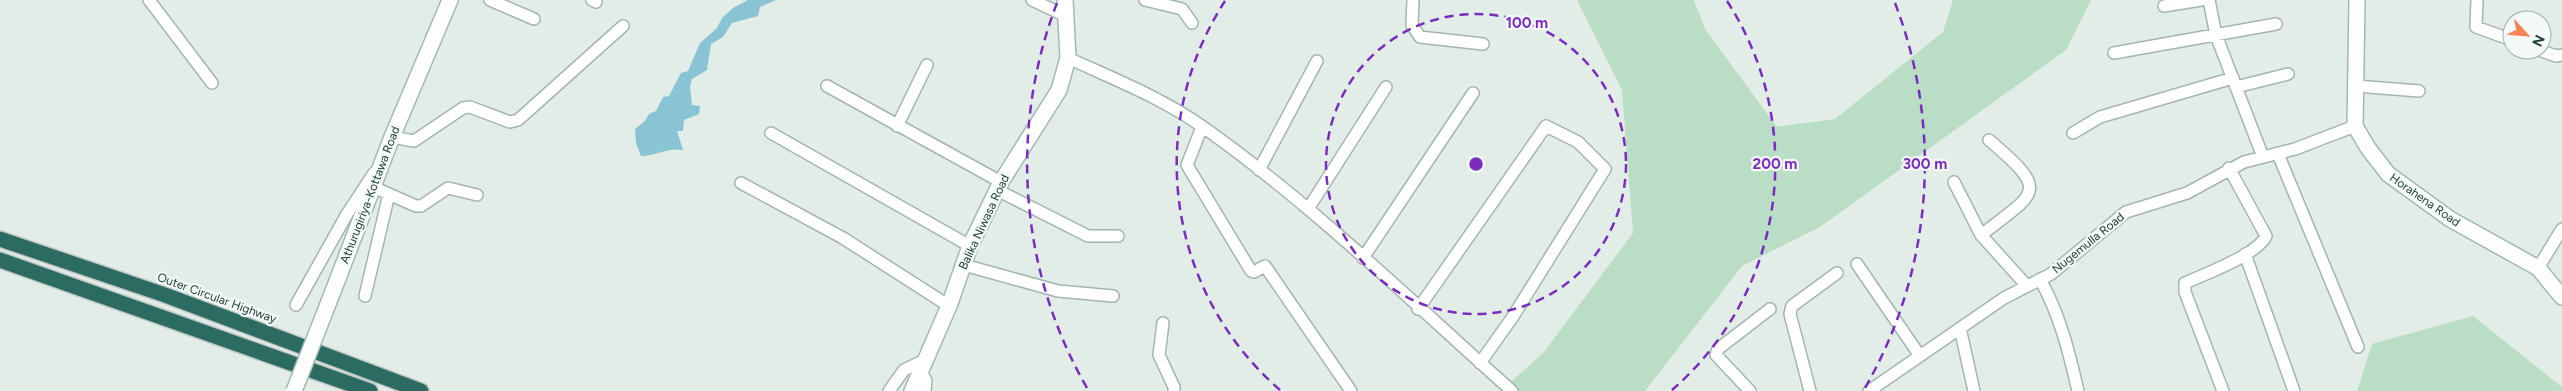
<svg xmlns="http://www.w3.org/2000/svg" width="2562" height="391" viewBox="0 0 2562 391" font-family="Figtree,sans-serif">
<style>
.green{fill:#badec5}
.water{fill:#88c4d3}
.lines{fill:none;stroke-linecap:round;stroke-linejoin:round}
.street-casing{stroke:#a4b5b0;stroke-width:14}
.secondary-casing{stroke:#a0b9b1;stroke-width:18}
.highway-casing{stroke:#c1c9c7;stroke-width:18}
.street{stroke:#fff;stroke-width:11}
.secondary{stroke:#fff;stroke-width:15}
.highway{stroke:#2c6b61;stroke-width:15}
.secondary-bridge-casing{stroke:#a0b9b1;stroke-width:18;stroke-linecap:butt}
.secondary-bridge{stroke:#fff;stroke-width:15}
.ring{fill:none;stroke:#7b2cbf;stroke-width:2.5;stroke-dasharray:9 6}
.labels{text-anchor:middle;stroke-width:4.5;stroke-linejoin:round;paint-order:stroke}
.street-label{font-size:12px;fill:#213e38;stroke:#f2f9f6}
.centre{fill:#7b2cbf;stroke:#f2f9f6;stroke-width:2.5}
.ring-label{font-size:15px;text-anchor:middle;font-weight:bold;fill:#7b2cbf;stroke:#f2f9f6;stroke-width:4.5;stroke-linejoin:round;paint-order:stroke}
</style>
<rect width="100%" height="100%" fill="#e2ede8"/>
<path class="green" d="M1577,0h117l11,29 72,98 58,-8 108,-87 10,-32h138l-25,50 -246,177 -78,39 -97,125h-144l43,-39 89,-119 -11,-143z
M2473,316l89,71v4h-205l15,-47z"/>
<path class="water" d="M748,0h28l-16,7 -2,9 -26,7 -9,14 -12,7 -4,26 -15,9 -2,8 2,18 8,1 -1,8 -15,6 -1,11h-6l6,19c-15,-3 -27,6 -42,6l-5,-13 -1,-14 10,-8 4,-7 7,-3 7,-14 6,-1 12,-23 7,-2 12,-28 17,-15 5,-10 11,-10z"/>
<g class="lines">
<g class="street-casing">
<path id="street" d="M149,0l63,83
M490,0l44,19
M592,0l4,2
M1032,0l34,16
M1145,0l37,9 10,14
M1413,0l-1,25 8,12 63,7
M2209,0l7,35 47,122
M2477,0l-1,27 36,13
M2164,6l37,-6
M2539,50l17,6 6,-1
M2114,53l162,-29
M1068,58c46,21 94,40 135,69 109,77 209,175 309,264
M827,86l174,96
M2356,86l63,5
M2236,87l52,-13
M897,126l30,-61
M1202,127l-15,38 64,106 3,1 11,-6 86,125
M771,133l199,113
M2073,133l27,-16 133,-39
M392,137l22,4 49,-33 7,-1 40,15 8,-2 105,-94
M2278,154l80,193
M1259,170l58,-109
M1954,182l27,53 46,51
M741,183l102,55 106,68
M373,187l43,19h5l27,-18 29,7
M997,190l91,46h30
M1308,209l78,-122
M1981,235c57,-44 69,-43 8,-95
M2245,254l49,137
M1363,258l110,-165
M1857,264l63,92
M964,265l94,26 55,5
M2538,268l24,-39
M2040,279c20,36 29,73 38,112
M365,296l24,-102
M296,305l51,-91 27,-41
M1418,309l128,-183 32,16 27,27 -93,149 -32,45
M1163,323l-4,32 15,32v4
M1960,328l14,63
M920,369l6,12 -1,10
M889,391l15,-21 21,-10
M1750,391l-34,-36 2,-6 52,-40
M1810,391l-20,-77 2,-8 45,-33
M1869,391l135,-93 47,-24 75,-62 61,-19 57,-31 51,-13 60,-23
M2223,391l-38,-99v-9c20,-9 72,-28 81,-47l-37,-68"/>
</g>
<g class="secondary-casing">
<path id="secondary" d="M2357,0l-2,126 13,22 20,26 62,45 88,49 24,29
M337,281l55,-144 58,-137
M912,391l37,-85 21,-60 31,-64 58,-92 9,-32 -3,-58"/>
</g>
<g class="highway-casing">
<path id="highway" d="M0,239l165,56 256,96
M0,260l370,131"/>
</g>
<use href="#street" class="street"/>
<use href="#secondary" class="secondary"/>
<use href="#highway" class="highway"/>
<g class="secondary-bridge-casing">
<path id="secondary-bridge" d="M294,391l43,-110"/>
</g>
<use href="#secondary-bridge" class="secondary-bridge"/>
</g>
<g class="ring">
<circle cx="1476" cy="164" r="150"/>
<path d="M1280 390A299 299 0 0 1 1225 1M1727 1A299 299 0 0 1 1672 390"/>
<path d="M1087 388A449 449 0 0 1 1057 3M1895 3A449 449 0 0 1 1865 388"/>
</g>
<g class="labels">
<g class="street-label">
<text transform="translate(370 195) rotate(-69)" y="4">Athurugiriya-Kottawa Road</text>
<text transform="translate(2425 200) rotate(35)" y="4">Horahena Road</text>
<text transform="translate(984 222) rotate(-65)" y="4">Balika Niwasa Road</text>
<text transform="translate(2088 243) rotate(-39)" y="4">Nugemulla Road</text>
<text transform="translate(217 298) rotate(20)" y="4">Outer Circular Highway</text>
</g>
</g>
<circle cx="1476" cy="164" r="8" class="centre"/>
<g class="ring-label">
<text x="1527" y="28">100 m</text>
<text x="1775" y="169">200 m</text>
<text x="1925" y="169">300 m</text>
</g>
<g transform="translate(2527 35) rotate(116)"><circle r="24" fill="#f2f9f6" stroke="#9eaeaa"/>
<path d="M0-4L9 19L0 12L-9 19Z" fill="#f68457"/>
<text y="-8" font-size="14" font-weight="bold" text-anchor="middle" fill="#213e38">N</text>
</g>
</svg>
